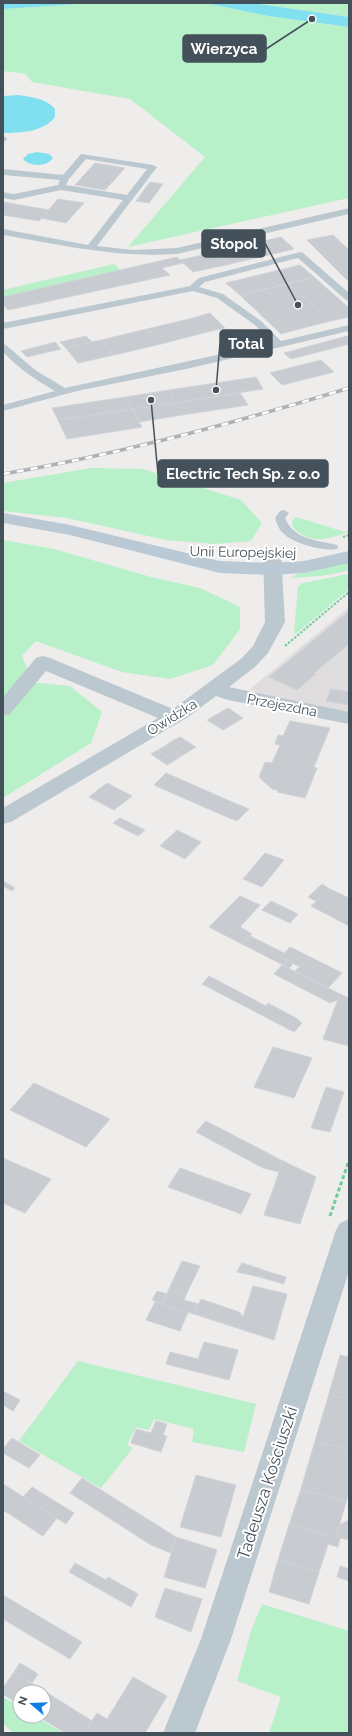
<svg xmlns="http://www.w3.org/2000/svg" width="352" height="1736" viewBox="0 0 352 1736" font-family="Raleway,sans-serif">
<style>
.education{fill:#e0ddde}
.green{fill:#b7f0c9}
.water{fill:#81e0ef}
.building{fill:#c8ccd1;stroke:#cfd3d8}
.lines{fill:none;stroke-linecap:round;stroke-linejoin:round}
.path-far1{stroke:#6dcf98;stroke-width:2;stroke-dasharray:2.5 1.5;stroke-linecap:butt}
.path{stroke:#6dcf98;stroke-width:3;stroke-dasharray:4 2.5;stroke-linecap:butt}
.service{fill:#bcc8cf;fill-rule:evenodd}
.minor{fill:#bcc8cf;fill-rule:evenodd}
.tertiary{fill:#bcc8cf;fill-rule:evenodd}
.secondary{fill:#bbc9d4;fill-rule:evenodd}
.rail-casing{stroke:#aeb2b7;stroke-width:3.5}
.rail{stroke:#fff;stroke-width:2.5;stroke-dasharray:7;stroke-linecap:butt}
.labels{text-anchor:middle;stroke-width:4;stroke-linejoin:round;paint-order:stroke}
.street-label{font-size:14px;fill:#44515a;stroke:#fff}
.near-street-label{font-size:17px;fill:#44515a;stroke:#fff}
.leader{fill:none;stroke:#44515a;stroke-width:1.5}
.callout-dot{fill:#44515a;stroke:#fff;stroke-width:1.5}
.callout{fill:#44515a;stroke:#44515a;stroke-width:1.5}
.callout-label{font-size:15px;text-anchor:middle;font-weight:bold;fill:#fff}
</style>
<rect width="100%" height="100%" fill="#efecec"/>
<path class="education" d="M349,607v106l-89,-18 -10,-6z"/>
<path class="green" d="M95,3h110l63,13 81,11v171l-221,49 77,-90 -75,-58 -98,-17 -6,-8 -23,-3v-62z
M252,3h97v14z
M114,264l7,6 -118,27v-7z
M91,468l52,1 98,31 21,23 -11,18 -36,3 -49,-4 -99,-22 -64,-7v-28z
M296,517l49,15 4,-3v3c-22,7 -38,14 -56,-5l-1,-6z
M3,540l51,9 97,28 49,11 40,19v22l-27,36 -43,14 -48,-7 -86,-31 -14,15 6,15 -10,10 52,5 32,26 -11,31 -88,55z
M349,562v8c-19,6 -39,7 -59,8l12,-6z
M349,574v15l-52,44h-3l4,-47 5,-3z
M78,1361l178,43 -12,48 -52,-10 2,-13 -40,-10 -5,11 -13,-3 -9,18 6,3 -32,40 -82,-47z
M262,1604l87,27v102h-80l12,-36 -44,-16 14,-50z
M3,1697l17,10v9h15l28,17h-50l-10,-10z"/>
<path class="water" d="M3,3h92l-92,6z
M205,3h47l97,14v10l-81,-11z
M18,95c13,2 28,3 37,14v8c-11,15 -35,16 -52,16v-37z
M37,152l12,2 4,4c-6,9 -23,9 -30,1l5,-5z"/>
<path class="building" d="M95,163l30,5 -20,22 -30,-5z
M150,182l13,2 -14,19 -13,-2z
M58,199l26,4 -18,20 -25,-5z
M3,202l46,8 -10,11 -36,-6z
M333,235l16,15v32l-42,-42z
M281,237l13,12 -64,15 -14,-12z
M216,252l14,12 -37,8 -13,-12z
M177,257l6,6 -21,5 8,7 -162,35 -5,-6v-7z
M300,265l14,12 -74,18 -14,-12z
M314,277l35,31v9l-18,4 -42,-37z
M289,284l42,37 -24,6 -41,-38z
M266,289l41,38 -26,7 -41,-39z
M210,313l15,15 -18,4 -14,-14z
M193,318l14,14 -46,12 -14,-15z
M147,329l14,15 -47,11 -13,-15z
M86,336l6,6 -26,6 -6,-6z
M347,336l2,2v6l-58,15 -7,-6z
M101,340l13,15 -36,8 -12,-15z
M55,342l6,7 -34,8 -6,-6z
M321,360l13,12 -52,13 -12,-12z
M256,377l7,12 -88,14 -6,-13z
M169,390l6,13 -43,6 -6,-12z
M240,393l8,12 -66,10 -7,-12z
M126,397l6,12 -74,11 -6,-12z
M175,403l7,12 -43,7 -7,-13z
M132,409l10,18 -75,12 -9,-19z
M349,611v33l-35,29 2,1 -19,16 -28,-13z
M331,689l18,3v13l-23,-4z
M228,708l15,10 -20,12 -16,-10z
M290,721l40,7 -16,39 3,1 -12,30 -28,-6 1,-2 -6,-1 -13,-12 6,-15 7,1 8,-18 -5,-1 3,-9 5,1z
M180,737l16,10 -8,5 -16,-11z
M172,741l16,11 -7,4 -16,-10z
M165,746l16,10 -7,5 -16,-11z
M158,750l16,11 -7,4 -16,-11z
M166,773l66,29 -12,12 -66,-29z
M107,783l25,13 -18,14 -25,-13z
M232,802l17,7 -12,12 -17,-7z
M120,818l25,12 -7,6 -25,-13z
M177,830l24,12 -16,17 -25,-13z
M265,853l19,7 -22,27 -19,-8z
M3,881l12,7 -3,3 -9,-5z
M322,884l8,5 -14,12 -8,-4z
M330,889l19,9v28l-38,-20z
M240,896l20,9 -20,22 12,7 -10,10 -33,-17z
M271,901l27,13 -8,9 -28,-13z
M250,936l34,17 -3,4 13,6 -5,5 -47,-24z
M290,947l20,10 -10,10 -19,-10z
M310,957l32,16 -14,15 -33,-17z
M282,965l58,29 -2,6 -8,3 -56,-29z
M209,976l57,30 2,-3 28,15 6,5 -8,9 -92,-48z
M340,994l9,4v48l-26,-7z
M273,1047l39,11 -18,40 -40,-11z
M34,1083l76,36 -24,28 -76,-37z
M326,1087l18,5 -14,40 -19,-4z
M206,1121l77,40 -4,11 -16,-4 -67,-36z
M3,1158l48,21 -26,34 -22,-10z
M283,1161l33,16 -16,47 -36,-9z
M180,1168l71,26 -10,20 -73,-27z
M182,1261l18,5 -14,29 -17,-6z
M242,1263l10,3 -5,8 -10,-2z
M252,1266l14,5 -3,7 -16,-4z
M266,1271l20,6 -2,7 -21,-6z
M253,1286l34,8 -13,46 -80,-26 7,-15 38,13 4,5z
M169,1289l17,6 -2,5 15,4 -5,10 -32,-10z
M157,1291l10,3 -5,10 -10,-4z
M155,1302l33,10 -8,19 -34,-11z
M204,1342l34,8 -9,30 -63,-16 4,-12 28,7z
M340,1355l9,2v43l-20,-6z
M3,1391l17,9 -7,11 -10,-6z
M329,1394l20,6v50l-34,-9z
M156,1421l11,3 -4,11 4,1 -6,16 -30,-9 5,-14 15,4z
M12,1438l28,17 -11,13 -26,-15v-4z
M315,1441l34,9v40l-3,12 -45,-13z
M196,1475l40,10 -15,52 -41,-10z
M82,1478l94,59 -5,16 -20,-8 -81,-52z
M3,1484l54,34 -14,18 -40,-26z
M32,1487l42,26 -8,11 -43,-27z
M301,1489l45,13 -10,35 -47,-12z
M349,1520v20l-13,-3 3,-12z
M289,1525l51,13 -2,9 -10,-3 -9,28 -41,-12z
M176,1537l41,13 -12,38 -41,-11z
M278,1560l41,12 -10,32 -40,-12z
M75,1563l31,17 2,-3 30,17 -7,13 -62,-35z
M340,1566l9,3v12l-12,-4z
M165,1588l37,11 -11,33 -36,-15z
M3,1595l79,47 -12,17 -67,-40z
M20,1663l18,11 -6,9 -18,-11z
M14,1672l78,49 -8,12h-19l-27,-17h6v-24h-24v13l-17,-11v-6z
M133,1677l34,19 -22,37h-61l13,-20 10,6z"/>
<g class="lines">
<path class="path-far1" d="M343,537l6,-2
M285,646l64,-54"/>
<path class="path" d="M330,1216l19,-56"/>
<path class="service" d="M3,136l4,2 -1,3h-3z
M81,154l72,11 4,2 -60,79 36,4 44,-2 172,-40v6l-172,40c-59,4 -116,-9 -174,-19v-6l85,16 35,-45 -62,-10 -47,10 -11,-2v-6l11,2 44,-9 2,-5 -57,-5v-6l60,6zM86,159l61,10 -20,26 -61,-10 3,-6z
M300,252l3,1 46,40v8l-3,-1 -48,-42 -93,24 -6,5 24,7 38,27 20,20 68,-16v6l-163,38 -109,22 -74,20v-6l52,-14c-19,-11 -37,-23 -52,-39v-8l3,1 29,25 30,18 207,-45 -17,-18 -38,-27 -24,-7 -190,38v-6l187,-37 9,-8z
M284,510l5,3 -4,5c9,22 32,22 52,27l1,2 -1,2c-13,3 -44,-6 -53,-15 -5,-4 -7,-10 -9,-16l5,-7z"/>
<path class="minor" d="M272,549l7,2 2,4 4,67 -17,31 -12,13 -27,21 120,25v12l-121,-24 -12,-4 -28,21 -177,105 -8,2v-16l155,-90 -112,-47 -36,43 -7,2v-19l33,-39 7,-2 7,2 123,51 69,-51 11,-12 12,-24 -2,-67 2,-4z"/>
<path class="tertiary" d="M349,1219v52l-118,368 -36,94h-32l38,-94 135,-409 4,-7z"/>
<path class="secondary" d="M3,513l67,12 150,36 52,2 32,-2 45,-10v12l-45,10 -32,2 -52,-2 -150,-38 -67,-12z"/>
<g class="rail-casing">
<path id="rail" d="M3,474c118,-20 232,-51 346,-86"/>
</g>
<use href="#rail" class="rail"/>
</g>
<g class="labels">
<g class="street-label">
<text transform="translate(243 552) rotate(1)" y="5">Unii Europejskiej</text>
<text transform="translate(282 705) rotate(11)" y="5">Przejezdna</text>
<text transform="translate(172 717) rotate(-32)" y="5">Owidzka</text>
</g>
<g class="near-street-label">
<text transform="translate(267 1483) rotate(-72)" y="6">Tadeusza Kościuszki</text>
</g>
</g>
<path class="leader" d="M312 19L266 49M298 305L265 243M216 390L220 343M151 400L158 474"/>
<g class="callout-dot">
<circle cx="312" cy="19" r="4"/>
<circle cx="298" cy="305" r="4"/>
<circle cx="216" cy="390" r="4"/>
<circle cx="151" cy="400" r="4"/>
</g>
<g class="callout">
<rect x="183" y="35" width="83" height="27" rx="4"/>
<rect x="202" y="230" width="63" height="27" rx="4"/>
<rect x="220" y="330" width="52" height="27" rx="4"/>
<rect x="158" y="460" width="170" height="27" rx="4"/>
</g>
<g class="callout-label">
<text x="224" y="54">Wierzyca</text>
<text x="234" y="249">Stopol</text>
<text x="246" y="349">Total</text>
<text x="243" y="479">Electric Tech Sp. z o.o</text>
</g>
<rect width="352" height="1736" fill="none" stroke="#44515a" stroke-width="8"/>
<g transform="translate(32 1704) rotate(289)"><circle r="19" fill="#ffffff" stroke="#b4b9bd"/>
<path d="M0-3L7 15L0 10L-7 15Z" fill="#117ce4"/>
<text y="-6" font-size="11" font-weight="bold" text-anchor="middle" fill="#44515a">N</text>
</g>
</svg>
